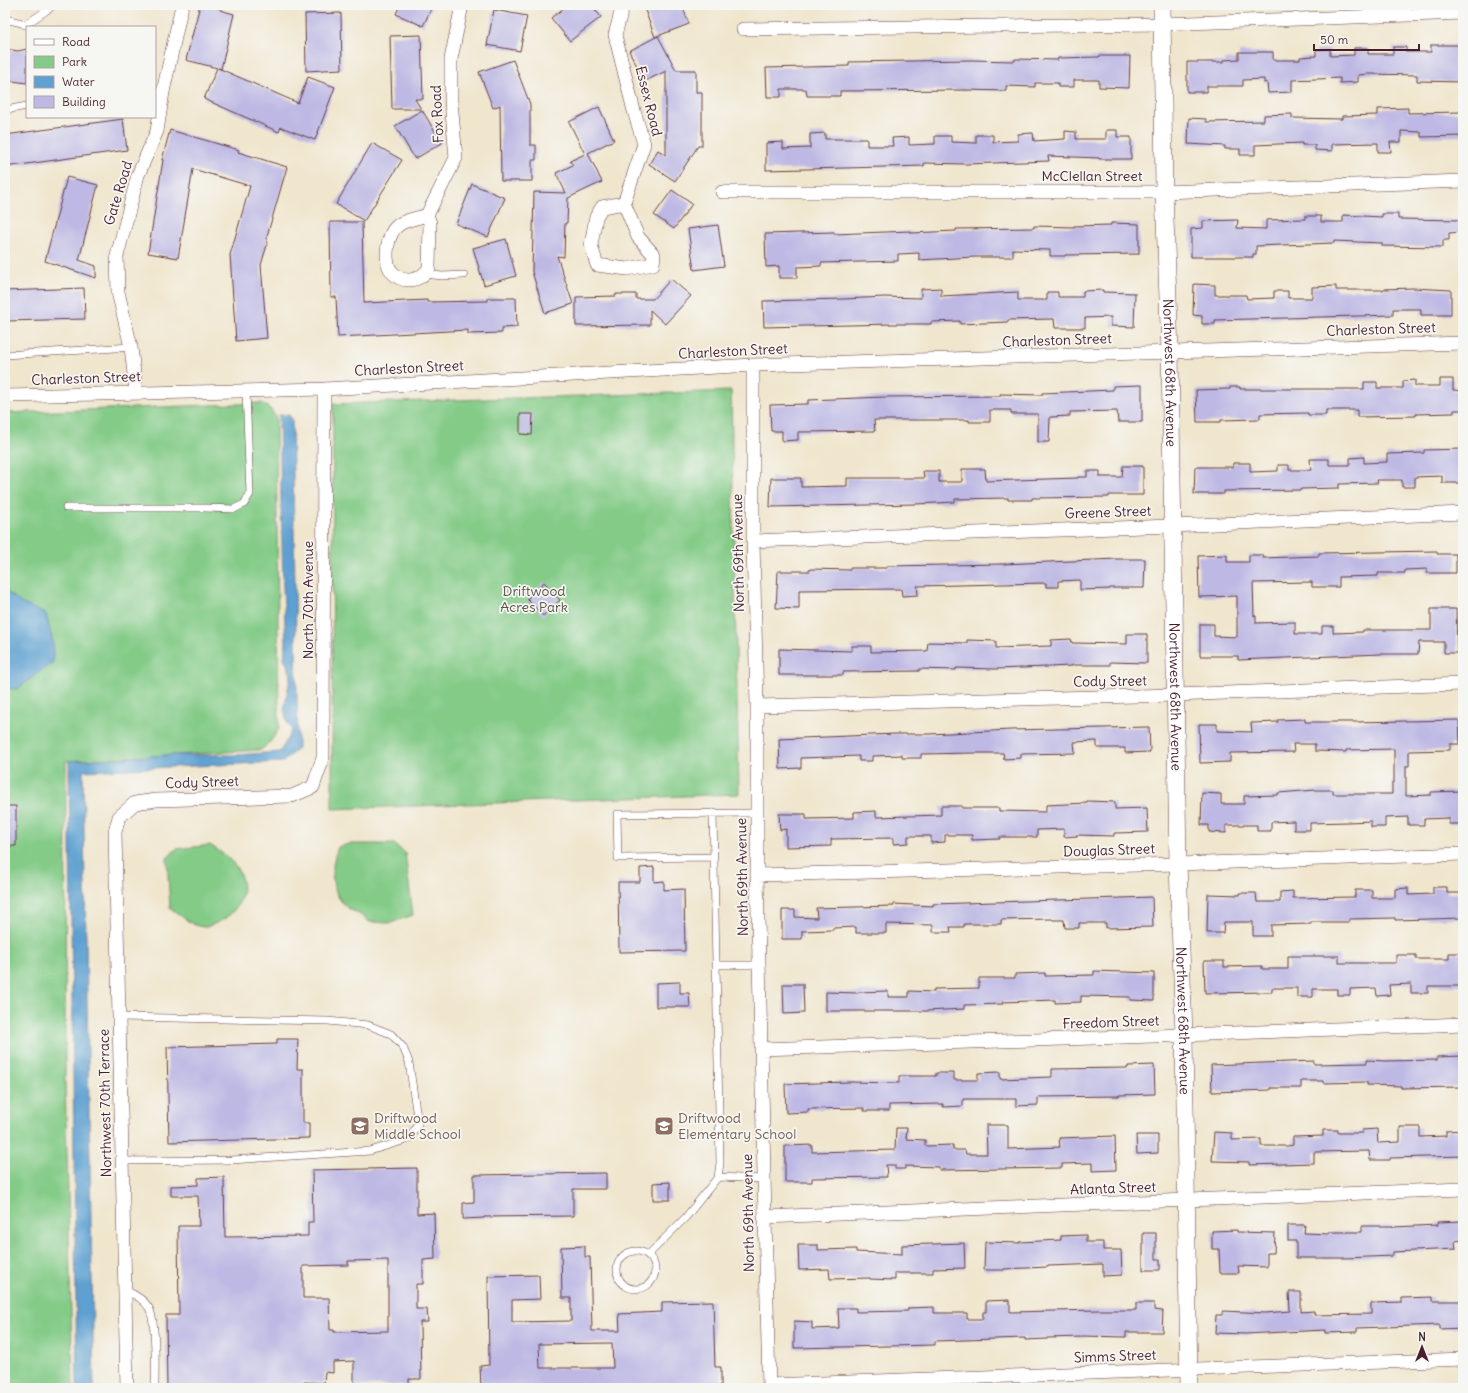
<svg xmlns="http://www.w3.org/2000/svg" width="1468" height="1393" viewBox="0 0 1468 1393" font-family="Delius,sans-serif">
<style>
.green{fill:#83cb87;stroke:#667559}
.water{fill:#5da0d1;stroke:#54607e}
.building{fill:#beb9e4;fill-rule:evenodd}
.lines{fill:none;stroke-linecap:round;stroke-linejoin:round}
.service-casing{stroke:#633d43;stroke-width:8}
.minor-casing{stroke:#633d43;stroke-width:14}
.tertiary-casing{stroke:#633d43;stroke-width:18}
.service{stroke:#fff;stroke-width:7}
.minor{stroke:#fff;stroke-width:13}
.tertiary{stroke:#fff;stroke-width:17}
.labels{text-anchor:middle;stroke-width:3.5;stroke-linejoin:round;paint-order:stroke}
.street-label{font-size:14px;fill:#4a1f2b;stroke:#f6f6f2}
.park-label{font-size:14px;fill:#5b5347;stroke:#f6f6f2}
.education-label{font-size:14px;fill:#785e54;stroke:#f6f6f2;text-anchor:start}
</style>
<rect width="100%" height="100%" fill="#f6f6f2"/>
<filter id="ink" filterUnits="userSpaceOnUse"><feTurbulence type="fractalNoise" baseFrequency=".025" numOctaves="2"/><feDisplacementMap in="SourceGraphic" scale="8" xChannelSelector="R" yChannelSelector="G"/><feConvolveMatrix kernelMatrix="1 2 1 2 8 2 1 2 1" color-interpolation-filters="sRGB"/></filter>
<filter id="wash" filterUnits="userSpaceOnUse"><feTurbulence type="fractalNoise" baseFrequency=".012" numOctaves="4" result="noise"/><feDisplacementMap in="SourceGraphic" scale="16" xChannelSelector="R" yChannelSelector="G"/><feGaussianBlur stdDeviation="0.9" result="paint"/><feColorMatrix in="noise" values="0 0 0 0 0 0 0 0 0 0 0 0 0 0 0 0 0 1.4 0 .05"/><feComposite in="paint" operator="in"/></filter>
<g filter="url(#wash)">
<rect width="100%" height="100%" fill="#f0e6ce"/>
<path class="green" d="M731,391l8,403 -407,15 1,-405z
M262,403l8,6 6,8 3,312 -9,13 -9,8 -195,11 -1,319 8,308h-68v-975z
M349,844h45l11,9 8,62 -22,8 -22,-1c-6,-7 -13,-9 -21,-14 -19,-15 -18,-41 -10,-61z
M210,845c12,8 26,16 31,32 7,21 -8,40 -27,47 -3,1 -7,3 -9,3 -15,0 -23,-13 -35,-18l-3,-51 9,-9z"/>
<path class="water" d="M279,415h10l3,4 6,329 -15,14 -200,9 11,617h-17l-8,-627 98,-6h68l45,-3 12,-22 -5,-8 -3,-13 7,-35 -7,-16 2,-15 -3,-55z
M5,590l16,13 25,11 7,29v19l-36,27h-12z"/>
<g id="blocks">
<path class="building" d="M200,5h22l-2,5 14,4 -13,55 -3,-1 80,35 10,-26 27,10 -20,53 -34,-13 -2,5 -75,-33 13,-31 -31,-8z
M400,5h33l-10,21 -27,-12z
M568,5h23l10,12 -31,24 -19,-23z
M643,5h39l7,19 -34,13z
M494,10l33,6 -7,35 -33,-6z
M341,13l1,56 -36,2 -1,-57z
M421,35l2,64h-8l6,10h-29l-2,-73z
M658,36l18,34h20v22h6v54h-4l-23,35 -26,-17 9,-14 8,5v-84l-21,10 -16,-30z
M1431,45h32v37l-46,-1v-6l-48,-1 -11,1v7l-18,1v-5l-48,2v12l-24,1 -1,-11 -3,1v-4l-21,1v6h-36v6h-20v-30h37v-2l15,-1v-7h34v8h27v-3l16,-1v-6l14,-1v7l24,-1v-7h14v6h25v-7h13v5h25z
M5,49l13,2 9,-2v34l-22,-3z
M1099,56h31l-1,32 -30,-1v-7h-25v7h-16v-4h-23v4l-29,-1v5l-41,-1 -125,1v5h-33l-1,-7h-25v8h-14l-1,-29 83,-2v-4l122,-2 44,1v-2l43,1v-2l41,-1z
M513,60l17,44v41h6v15h-4v21h-31l-1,-76 -7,3 -14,-36z
M599,107l15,33 -26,13 14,29 -34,16 -1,25h-2l-1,34 -7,-1 16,48 -28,9 -13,-41 2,-80 32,1 -10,-20 17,-8 -3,-4 15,-7 -16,-32z
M1408,108v5l55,-1v24l-42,1v-5l-20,-1v11h-11l1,10h-13v-9l-46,1v7l-17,-1v-5h-13v-2l-47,2v10h-15v-6h-15v-3l-37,-2 1,-26 17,1v3l58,-1v-6l28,-1v4l50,1v-3l36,-1v-6z
M422,110l20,33 -27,16 -20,-33z
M123,119l4,31 -122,17v-32z
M170,130l69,20 -1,2 49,15 -20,69v9l-6,20 6,73 -31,3 -6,-86 20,-69 -57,-17 -15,89 -30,-5 15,-93h-1z
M1106,130h11v7h14v22h-32v-1l-51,-2 1,5 -83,3 -42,-1v3l-158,4v-27l17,-1v7l27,-1v-14l15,-1v6h42v7h26l-1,-8 17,-1v8l26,-1v-8h16v6l25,1v-8h17v7l25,-1v-7l15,-1 1,8 31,-2v-8l11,1v7h30z
M372,143l30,17 -38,61 -28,-17z
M67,177l31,8 -19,75 17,6v12l-51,-17z
M472,184l33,14 -17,39 -32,-13z
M672,190l20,14 -18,25 -20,-14z
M1382,214h16v5l65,1v12l-14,1v7h-6v7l-61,-1v-3l-48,-2v2l-78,3v8h-3v3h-62v-28l12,-1v-7l35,-1 -1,8 29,1v-9l39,-1v-3h16v6h22v-7l39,2z
M330,222h32l2,81 63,-3v2l61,-1v-3h28l1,29 -15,1v5l-34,1v-4l-130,7 -2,-40h-5z
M1111,223l28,1v30l-74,1v1h-15v-6l-37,-1v8h-38l-56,3v-7l-21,1v7l-77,2v3l-24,1v11h-18v-12l-13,1 -1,-33 69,-2v2l77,-3v2l45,-2v-2l78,-1v-2l40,1v-1l37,-1z
M718,225l6,41 -30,4 -6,-41z
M506,239l10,37 -32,9 -11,-37z
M671,279l20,17 -26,28 -15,-14v15l-74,1v-29l40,-1v-2h20v5h17z
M1194,284l21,1v10h31l1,4 27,-1v-7h14v7h24v-11l24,-1v4h47v-1l30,-1 38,2v25h-30v-6h-28v6l-178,5v4h-13v-8l-9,-1z
M84,288l1,31 -80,2v-30z
M941,288v8l77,-4v8h29v-8h11v5h25v-6l20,-1v2l32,1 -1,34 -23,-1v-9l-26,1v10h-30l-1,-9 -46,1v2l-48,2v-3l-29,1v2h-38l-129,3 -1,-26 81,-2 40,-2 37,1v-9z
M1440,379h13v11l10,1v19h-9v3l-38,1v2l-59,1v-7h-31v5h-18v-2l-48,1v5l-39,1v2h-24l-1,-32 34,-1v-2h10v2h124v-7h13v6h26v-7l12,-1v6h25z
M1142,385v37h-24l-1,-11 -47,1v4l-20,1 -1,25h-11v-28h-27v-4h-21v12h-21v-2h-95l1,11 -77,1v8l-16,1v-10h-11l-1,-26 38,-1v-4l77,-3 115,-1v-2l42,1v-2l71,-3v-4z
M520,414h13l-1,21 -12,-1z
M1463,449v34h-21v-7l-27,1v10h-13v-7h-25l1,3 -39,1v4l-38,1v1l-77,1v3h-30l1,-27h38v-4h17v9l28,-1v-6h11v5h22l-1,-11h19v6h21v-7l14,-1v6l23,-1v-8l37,-1v-3z
M1123,466h20v29h-34v2l-77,1v2h-24v-2l-53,1v3l-39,2 -146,3 1,-29h30v9l46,-1v-8h77l-1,-7h16v11h23v-13h23l1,12 92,-3v-1h9v-6h13v6h22z
M1437,551v3h19v19h-29v-4l-22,1v3h-27v3l-39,1v10h-27v-5l-59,1 1,33h2v7l39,-1v12h27v-8h11v7l30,-1v-2h68v-21h25l1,44h-13v-11h-25l-1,12h-38l-142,6v-4h-38v-32h14v12l23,1v-41l-38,1 -1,-41 29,-1v7h22v-7h14v3l56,-2v-3z
M1117,559h28l-1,29h-34v1l-30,1v-10l-22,1v6h-12v-4l-129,3 1,9 -16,1 -1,-7 -102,1v19l-23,-1 2,-37h32v-2l40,1v-2h37v-2l116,-2z
M544,582l16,18 -17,16 -16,-17z
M1127,634h20v29l-37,-1v3h-38v1l-76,3 -40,-1v2l-37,-1v2l-76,1v3h-64v-26l73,2v-5h19v6l56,-1 1,-9 39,1v-3l29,1v7l55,-2v-6l20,-1 1,4 55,1z
M1305,719v3h48l106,-2 1,24h-10v6l-41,1v15h-3v30l25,-1v-3l32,-1v33h-14v-6l-25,1v6h-16v-8l-23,1v9h-14v-6l-23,1 -38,1v7h-16v-9l-23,1v9h-14v-6h-31v8l-17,-1v-7h-8l1,-32 19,1v10h23v-8l34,-1v-2l38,-3h17v4h59v-12h2v-33l-48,1v2l-31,-1v-7h-22l1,8 -64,1v9l-30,1 -1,-39h18v7l35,1 -1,-9 27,-1 -1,-2z
M1149,727l1,25 -25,1v-5h-28v-7l-23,1 1,11 -54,1v4l-17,1 -1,-6h-30l-52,1v4h-19v-3l-30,1v5h-13v-5l-58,2v10l-21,1 -1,-30 116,-5h34l82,-4z
M1087,801l28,1v7l32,-1 1,24 -34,1v3l-38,-1 1,1 -13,1v-8l-27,1v7h-38l1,2 -28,1v-5h-27v7l-14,1v-7h-23v7l-15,1v-6l-62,1v7l-45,1v-18l-6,1 -1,-16h27v5l48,-1v-6l22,-1v6l65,-2v-9h21v2h37v3l47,1v-7l41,-2z
M5,806h11v40h-11z
M654,867v15l10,-1v9l20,-1 1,62 -66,1 -1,-70h22v-14z
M1433,887h14v6h16v25l-68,2v-2l-46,1v3h-38v2l-40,1v11h-18v-14h-29l-1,11h-16l1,-39 32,1v-2h16l1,9h23v-10l13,-1v7l62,-1v-7h17v8h23v-9l13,-1v7l25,-1z
M1152,897l1,30 -47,1v-5h-27v5h-14l-1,-8h-11l-1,-1 -51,1v4h-37v3h-14l1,5h-18v-7l-47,-1v9h-30v-6l-23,1v2l-31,1v8h-20v-29h13v7l22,1 -1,-10 78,-2v-2l39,2v-2z
M1449,953h14v33h-35v7h-17v-9l-22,1 1,10 -13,1 -1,-8 -26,1v6h-13v-6h-24v8h-16v-9h-25v4l-67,1 -1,-32h20v6l38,-1v3h26v-13h51v7h57v-8h20v4h33z
M1094,971l60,2v28l-24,-1v-3l-49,-1v6l-26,1v-3l-52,2v2l-39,1v4l-38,2h-100v-19l32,1v-1l30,-1v6h21v-6l25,1v-3l45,-1v-10h36v-4l30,-1v3l49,-1z
M680,982v11h9l1,14h-34v-24z
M783,984h20l1,29 -20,1z
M277,1039h21l-1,30h6v54h6v15l-140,4 -2,-95 110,-3z
M1463,1056v31l-62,1v-2l-34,-1v-3l-43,1v-2h-23v7h-31v2l-58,2 -1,-27 103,-4v3l53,-1v-3l18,1 52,-1v-3z
M1154,1065l1,29 -36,1v1l-81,1v8l-22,1v-7h-53v7l-20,1v-3l-54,1v6h-25v-3l-56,1v3l-22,1 -1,-29 64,-2 50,1v-7h37v-3h18v7h24v-7l22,-1v7l52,-2v-8l76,-1v-2z
M986,1125h22v24l52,-2 -1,-9 56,-2 1,34 -24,1v-8l-30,1v4l-123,2v-3l-34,-1v3h-10v-4h-9l1,12 -75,1v4h-27v-36l27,-1v7l83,-2 1,-22h11l-1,11 19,1v6l28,-1v5h12l1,4h21z
M1400,1127h20v10l26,-1v-5l17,-1v26l-73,2v2h-20l-1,-9 -55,1v11l-65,2v-3l-37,-1 2,-29 18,1v7l29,-1v7h26l6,-1v-8l30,-1v-6h15v3h24v-3l15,-1 1,14 22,-1z
M1136,1135h22v18l-21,1z
M417,1168v46l17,-1 1,46 -12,1v24h-7v25h11l1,13h-8l1,57h-12v6l-55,1v-25l-21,1v11l-8,-1 -1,11 -22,-1v5l-46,-1 -30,1v1h-59l-1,-73h13l-1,-89h21l-1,-30h-27v-10l27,-1v-7l26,-1 1,60 83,-1v-14h5l-1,-52zM388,1260v71l-54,1v-2h-4l-1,-32h-26v-32l45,-1v-4z
M606,1173v16h-33v27l-89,1v1l-21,1v-16l11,-1v-27z
M670,1182v18h-17v-17z
M1463,1221v19l-8,1 1,8 -63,3v4l-49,2h-48v-17h-8v-16h17l-1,8 25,1v-2h33v-6h31v1l45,-2 -1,-3z
M1237,1230v2l38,1 -1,20h-7v14l-29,-1 1,7h-19l-1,-24h-7v-18z
M1143,1233h13v26h4v11h-17z
M1086,1235v7h17v8h18l1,25 -19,1v-12l-55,2v1l-44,2v1h-20l1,-28 35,1 -1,-1 42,-2v-4z
M964,1243l1,25 -32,1v4h-38v7l-25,-1v-1l-40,1 -1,-10 -30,1 -1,-25h20v5l38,-1v3l46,2v-9z
M585,1246v11h5l2,74h28l-1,-17 43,-2v-10l51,-1 2,66h6v21h-240l-1,-22 9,-1 -1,-89 51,-1 1,24 -28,1v22l59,-1v-23h-9l-1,-51zM612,1343l1,25h-73l-1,-24z
M1289,1292h12v20l13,-1v4l57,-1v-11l31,-1v-4l31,-1v4h30v27l-23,1v-4l-83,3v4l-32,1v-3l-80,4 -30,-1 1,-18h7v-4l42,2 25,-2z
M1010,1300v12l90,-2h36v-7h18v7l9,1 -1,21h-36v5l-44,-1v1l-35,1v1l-22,1v-2l-90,3v4l-141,3v-27l18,1v7l27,-1 -1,-20h18v4l52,-1v-3l26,-1v6h33v6h16v-7h3v-11z"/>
</g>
</g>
<g filter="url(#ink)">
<use href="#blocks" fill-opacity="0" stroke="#633d43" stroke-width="1"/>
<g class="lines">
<g class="service-casing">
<path id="service" d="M5,19l17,4 3,2 25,-17 1,-3
M5,110l22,-4
M425,274l17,2 22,-1
M5,355l126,-8
M66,508h140l28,1 10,-5 6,-10 -4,-104
M713,857l-95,1 -1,-44 140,-1
M716,965h43
M119,1017l209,4 40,4 23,9 12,13 6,15 9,62 -9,15 -39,12 -139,9 -109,1
M718,1177l45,2
M617 1270a19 19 0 1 1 38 0a19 19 0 1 1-38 0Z
M648,1255l38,-38 32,-40 2,-14 -7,-350
M125,1290c9,4 19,9 24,18 8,15 6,61 6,80"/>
</g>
<g class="minor-casing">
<path id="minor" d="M623,5l-8,30 19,76 10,33 -20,59 14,34 16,18 -1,9 -26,5 -30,-4 -6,-20 5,-28 6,-10 22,-4
M743,29l419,-5 301,-11
M722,192h442l299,-11
M427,215l3,8 -1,45c-8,13 -26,17 -37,4 -9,-11 -5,-41 8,-48 8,-5 19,-6 27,-9l29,-57 -5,-57v-42l11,-54
M753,365v176l4,165v169l12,513
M136,392l-5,-45 -13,-55 -1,-36 21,-81 19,-44 6,-39 19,-87
M5,396l319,-7 429,-24 710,-22
M753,541l419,-15 291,-13
M757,706l418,-11 288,-11
M757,875l421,-11 285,-10
M761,1049l423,-14 279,-11
M764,1217l699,-28
M769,1385l694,-26
M127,1388l-12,-556 4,-15 16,-14 21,-3 136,-4 21,-9 10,-29 1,-369"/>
</g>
<g class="tertiary-casing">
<g id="tertiary">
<path id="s1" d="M1162,5l2,187 6,160 8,512 6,171 5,353"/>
</g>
</g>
<use href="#service" class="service"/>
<use href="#minor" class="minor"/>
<use href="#tertiary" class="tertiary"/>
</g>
</g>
<defs>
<g id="school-square" transform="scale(1)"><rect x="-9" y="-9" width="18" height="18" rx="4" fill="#8d6e63" stroke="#f6f6f2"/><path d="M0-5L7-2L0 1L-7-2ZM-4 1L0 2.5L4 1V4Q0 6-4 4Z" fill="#fff"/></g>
</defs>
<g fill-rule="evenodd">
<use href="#school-square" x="360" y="1126"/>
<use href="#school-square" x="664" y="1126"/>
</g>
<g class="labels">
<g class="street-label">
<text transform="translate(649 101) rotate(76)" y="5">Essex Road</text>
<text transform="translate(437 114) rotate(-93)" y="5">Fox Road</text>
<text x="1092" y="181">McClellan Street</text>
<text transform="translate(118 193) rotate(-73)" y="5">Gate Road</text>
<text transform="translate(1381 329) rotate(-2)" y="5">Charleston Street</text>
<text transform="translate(1057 340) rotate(-2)" y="5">Charleston Street</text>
<text transform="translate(733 351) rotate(-3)" y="5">Charleston Street</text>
<text transform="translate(409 368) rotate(-3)" y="5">Charleston Street</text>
<text dy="5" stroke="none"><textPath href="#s1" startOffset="368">Northwest 68th Avenue</textPath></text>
<text transform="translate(86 378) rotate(-2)" y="5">Charleston Street</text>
<text transform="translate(1108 512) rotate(-2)" y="5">Greene Street</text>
<text transform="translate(738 553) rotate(-91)" y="5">North 69th Avenue</text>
<text transform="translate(308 600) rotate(-90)" y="5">North 70th Avenue</text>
<text transform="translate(1110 681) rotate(-1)" y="5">Cody Street</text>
<text dy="5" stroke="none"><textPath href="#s1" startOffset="692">Northwest 68th Avenue</textPath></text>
<text transform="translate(202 782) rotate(-2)" y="5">Cody Street</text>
<text transform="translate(1109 850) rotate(-2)" y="5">Douglas Street</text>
<text transform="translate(742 877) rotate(-91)" y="5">North 69th Avenue</text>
<text dy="5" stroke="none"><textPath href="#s1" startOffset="1016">Northwest 68th Avenue</textPath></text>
<text transform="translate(1111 1022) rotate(-2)" y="5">Freedom Street</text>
<text transform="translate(105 1103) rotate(-91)" y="5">Northwest 70th Terrace</text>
<text transform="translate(1113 1188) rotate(-2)" y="5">Atlanta Street</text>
<text transform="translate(748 1213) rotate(-91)" y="5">North 69th Avenue</text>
<text transform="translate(1115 1356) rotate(-2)" y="5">Simms Street</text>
</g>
<g class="park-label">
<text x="534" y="596">Driftwood<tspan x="534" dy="16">Acres Park</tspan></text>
</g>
<g class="education-label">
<text x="374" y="1123">Driftwood<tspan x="374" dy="16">Middle School</tspan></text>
<text x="678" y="1123">Driftwood<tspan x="678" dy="16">Elementary School</tspan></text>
</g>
</g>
<rect width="1468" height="1393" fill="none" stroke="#f6f6f2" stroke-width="20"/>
<rect x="26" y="26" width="130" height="92" fill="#f6f6f2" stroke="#b1a0a2"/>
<rect x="34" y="39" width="20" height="6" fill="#ffffff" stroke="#b1a0a2"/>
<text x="62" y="46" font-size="12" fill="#4a1f2b">Road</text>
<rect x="34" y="56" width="20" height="12" fill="#83cb87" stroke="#b1a0a2"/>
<text x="62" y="66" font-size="12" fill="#4a1f2b">Park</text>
<rect x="34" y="76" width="20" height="12" fill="#5da0d1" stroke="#b1a0a2"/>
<text x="62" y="86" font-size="12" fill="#4a1f2b">Water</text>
<rect x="34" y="96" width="20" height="12" fill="#beb9e4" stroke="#b1a0a2"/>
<text x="62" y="106" font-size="12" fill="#4a1f2b">Building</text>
<g transform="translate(1422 1347)" stroke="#f6f6f2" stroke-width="3" paint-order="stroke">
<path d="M0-3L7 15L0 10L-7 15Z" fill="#4a1f2b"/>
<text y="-6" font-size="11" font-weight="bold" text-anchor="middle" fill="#4a1f2b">N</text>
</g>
<path d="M1314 44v6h105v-6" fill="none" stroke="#4a1f2b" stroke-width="2"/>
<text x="1320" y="44" font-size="12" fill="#4a1f2b" stroke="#f6f6f2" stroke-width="3" paint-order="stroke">50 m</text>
</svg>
